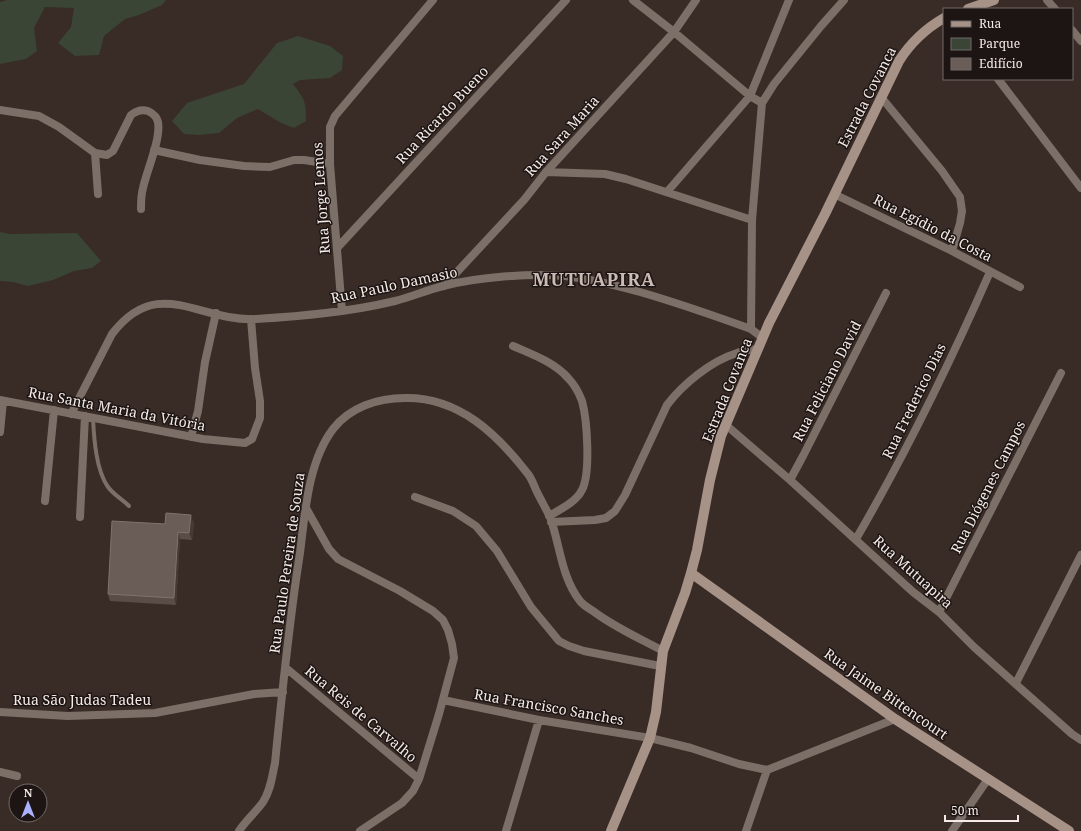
<svg xmlns="http://www.w3.org/2000/svg" width="1081" height="831" viewBox="0 0 1081 831" font-family="'Noto Serif',serif">
<style>
.green{fill:#3a4536}
.lines{fill:none;stroke-linecap:round;stroke-linejoin:round}
.lane{stroke:#7c6f68;stroke-width:4}
.street{stroke:#7c6f68;stroke-width:8}
.secondary{stroke:#a79288;stroke-width:10}
.wall{fill:#5a4c46}
.shaded-wall{fill:#463832}
.building{fill:#6a5d57;stroke:#80736e}
.labels{text-anchor:middle;stroke-width:3;stroke-linejoin:round;paint-order:stroke}
.street-label{font-size:14px;fill:#f4ebe7;stroke:#1c1513}
.district-label{font-size:18px;font-weight:bold;letter-spacing:1px;fill:#ccbbb4;stroke:#1c1513}
</style>
<rect width="100%" height="100%" fill="#392b26"/>
<path class="green" d="M7,0h159l-4,5 -23,10 -14,4 -21,17 -5,19 -24,1 -17,-13 13,-16 3,-19 -29,-1 -11,21 3,23 -11,8 -26,5v-62z
M298,36l32,10 13,10 -1,14 -12,8 -30,2 -7,4c12,16 13,17 13,37l-12,7 -13,-5 -23,-14 -21,9 -18,15 -20,2 -15,-1 -12,-13 15,-18 57,-19 33,-41z
M0,232l10,2 67,-1 24,28 -9,7 -18,3 -21,9 -25,6 -15,-4 -13,-1z"/>
<g class="lines">
<path class="lane" d="M93,418c1,21 3,52 15,69 5,7 15,13 21,19"/>
<path class="street" d="M633,0l41,32 76,64 12,7
M1047,0l8,9
M1072,30l9,11
M998,79l83,109
M881,97l61,74 18,26 2,14 -2,12 -8,28
M0,110l39,6 20,11 36,26 3,41
M154,150l46,10 44,6 26,1 24,-7h10l26,4
M95,153l12,2 6,-4 18,-36c5,-4 10,-6 17,-4 4,2 9,6 10,11 3,17 -11,48 -15,66 -2,7 -2,14 -2,21
M546,172l59,2 21,5 126,41
M667,192l83,-96 39,-96
M834,194l118,57 68,36
M338,247l228,-247
M444,286l80,-86 22,-28 128,-140 22,-32
M342,311l-12,-147v-37l5,-11 98,-116
M763,338l-12,-9 1,-109 10,-117 12,-19 47,-58 23,-26
M513,346c18,8 41,16 55,32 6,6 11,15 14,23 5,18 9,72 0,89 -6,12 -21,19 -33,26
M0,400l203,39 42,4 7,-4 8,-21v-17l-5,-33 -4,-49
M71,414l41,-80c46,-60 87,-12 144,-15 47,-3 93,-7 139,-18 16,-4 32,-11 48,-15 35,-9 86,-13 122,-10 26,3 50,9 75,16 38,11 75,24 111,37
M726,425l64,55 123,112 26,20 35,35 98,87 9,6
M0,432l3,-31
M191,437l7,-26 7,-49 11,-49
M790,480l13,-24 83,-163
M415,497l38,14 23,15 21,25 34,56 28,34 10,5 15,5 76,15
M45,501l9,-91
M306,508l23,41 9,10 62,32 33,20 10,9 5,10 4,14 2,14 -15,56 -20,65 -6,12 -11,12 -42,28
M80,517l5,-101
M551,522l44,-2 11,-2 9,-7 10,-16 42,-90c16,-21 44,-44 70,-52 6,-3 14,-3 21,-4
M856,539c50,-86 94,-176 134,-267
M939,612l122,-239
M286,668l133,111
M1016,683l65,-128
M443,700l96,20 111,18 41,10 48,16 28,6 128,-51
M0,712l68,4 87,-3 99,-19 29,-2
M0,772l17,4
M239,831c7,-11 17,-19 24,-29 8,-12 9,-26 12,-39 7,-70 14,-141 25,-210 5,-40 8,-91 33,-124 17,-22 45,-31 72,-31 54,-1 92,36 123,76 4,5 6,12 9,18 4,8 9,17 13,25 10,27 11,60 30,84 3,4 8,7 13,10 21,16 46,27 70,40
M506,831l33,-111
M746,831l21,-61
M952,831l36,-52"/>
<path class="secondary" d="M968,9l26,-9
M691,573l204,146 174,112
M611,831l39,-93 6,-26 7,-61 22,-58 6,-20 6,-23 13,-70 11,-44 48,-113 56,-109 74,-153c12,-19 26,-32 45,-43"/>
</g>
<path class="wall" d="M194,523l-2,17 -12,-1 -4,66 -66,-4 -2,-7 57,-70z"/>
<path class="shaded-wall" d="M191,515l3,8 -2,17 -3,-7z
M178,532l2,7 -4,66 -2,-7z"/>
<path class="building" d="M166,513l25,2 -2,18 -11,-1 -4,66 -66,-4 4,-73 53,3z"/>
<g class="labels">
<g class="street-label">
<text transform="translate(867 97) rotate(-63)" y="5">Estrada Covanca</text>
<text transform="translate(442 115) rotate(-47)" y="5">Rua Ricardo Bueno</text>
<text transform="translate(562 136) rotate(-48)" y="5">Rua Sara Maria</text>
<text transform="translate(321 198) rotate(-94)" y="5">Rua Jorge Lemos</text>
<text transform="translate(933 228) rotate(27)" y="5">Rua Egídio da Costa</text>
<text transform="translate(394 285) rotate(-12)" y="5">Rua Paulo Damasio</text>
<text transform="translate(827 381) rotate(-63)" y="5">Rua Feliciano David</text>
<text transform="translate(727 390) rotate(-68)" y="5">Estrada Covanca</text>
<text transform="translate(914 401) rotate(-64)" y="5">Rua Frederico Dias</text>
<text transform="translate(117 409) rotate(11)" y="5">Rua Santa Maria da Vitória</text>
<text transform="translate(988 487) rotate(-63)" y="5">Rua Diógenes Campos</text>
<text transform="translate(287 563) rotate(-82)" y="5">Rua Paulo Pereira de Souza</text>
<text transform="translate(913 572) rotate(42)" y="5">Rua Mutuapira</text>
<text transform="translate(886 694) rotate(35)" y="5">Rua Jaime Bittencourt</text>
<text x="82" y="705">Rua São Judas Tadeu</text>
<text transform="translate(549 707) rotate(10)" y="5">Rua Francisco Sanches</text>
<text transform="translate(361 714) rotate(40)" y="5">Rua Reis de Carvalho</text>
</g>
<g class="district-label">
<text x="594" y="286">MUTUAPIRA</text>
</g>
</g>
<rect x="943" y="8" width="130" height="72" fill="#1c1513" stroke="#726b68"/>
<rect x="951" y="21" width="20" height="6" fill="#a79288" stroke="#726b68"/>
<text x="979" y="28" font-size="12" fill="#f4ebe7">Rua</text>
<rect x="951" y="38" width="20" height="12" fill="#3a4536" stroke="#726b68"/>
<text x="979" y="48" font-size="12" fill="#f4ebe7">Parque</text>
<rect x="951" y="58" width="20" height="12" fill="#6a5d57" stroke="#726b68"/>
<text x="979" y="68" font-size="12" fill="#f4ebe7">Edifício</text>
<g transform="translate(28 803)"><circle r="19" fill="#1c1513" stroke="#726b68"/>
<path d="M0-3L7 15L0 10L-7 15Z" fill="#aab0fb"/>
<text y="-6" font-size="11" font-weight="bold" text-anchor="middle" fill="#f4ebe7">N</text>
</g>
<path d="M945 815v6h73v-6" fill="none" stroke="#f4ebe7" stroke-width="2"/>
<text x="951" y="815" font-size="12" fill="#f4ebe7" stroke="#1c1513" stroke-width="3" paint-order="stroke">50 m</text>
</svg>
